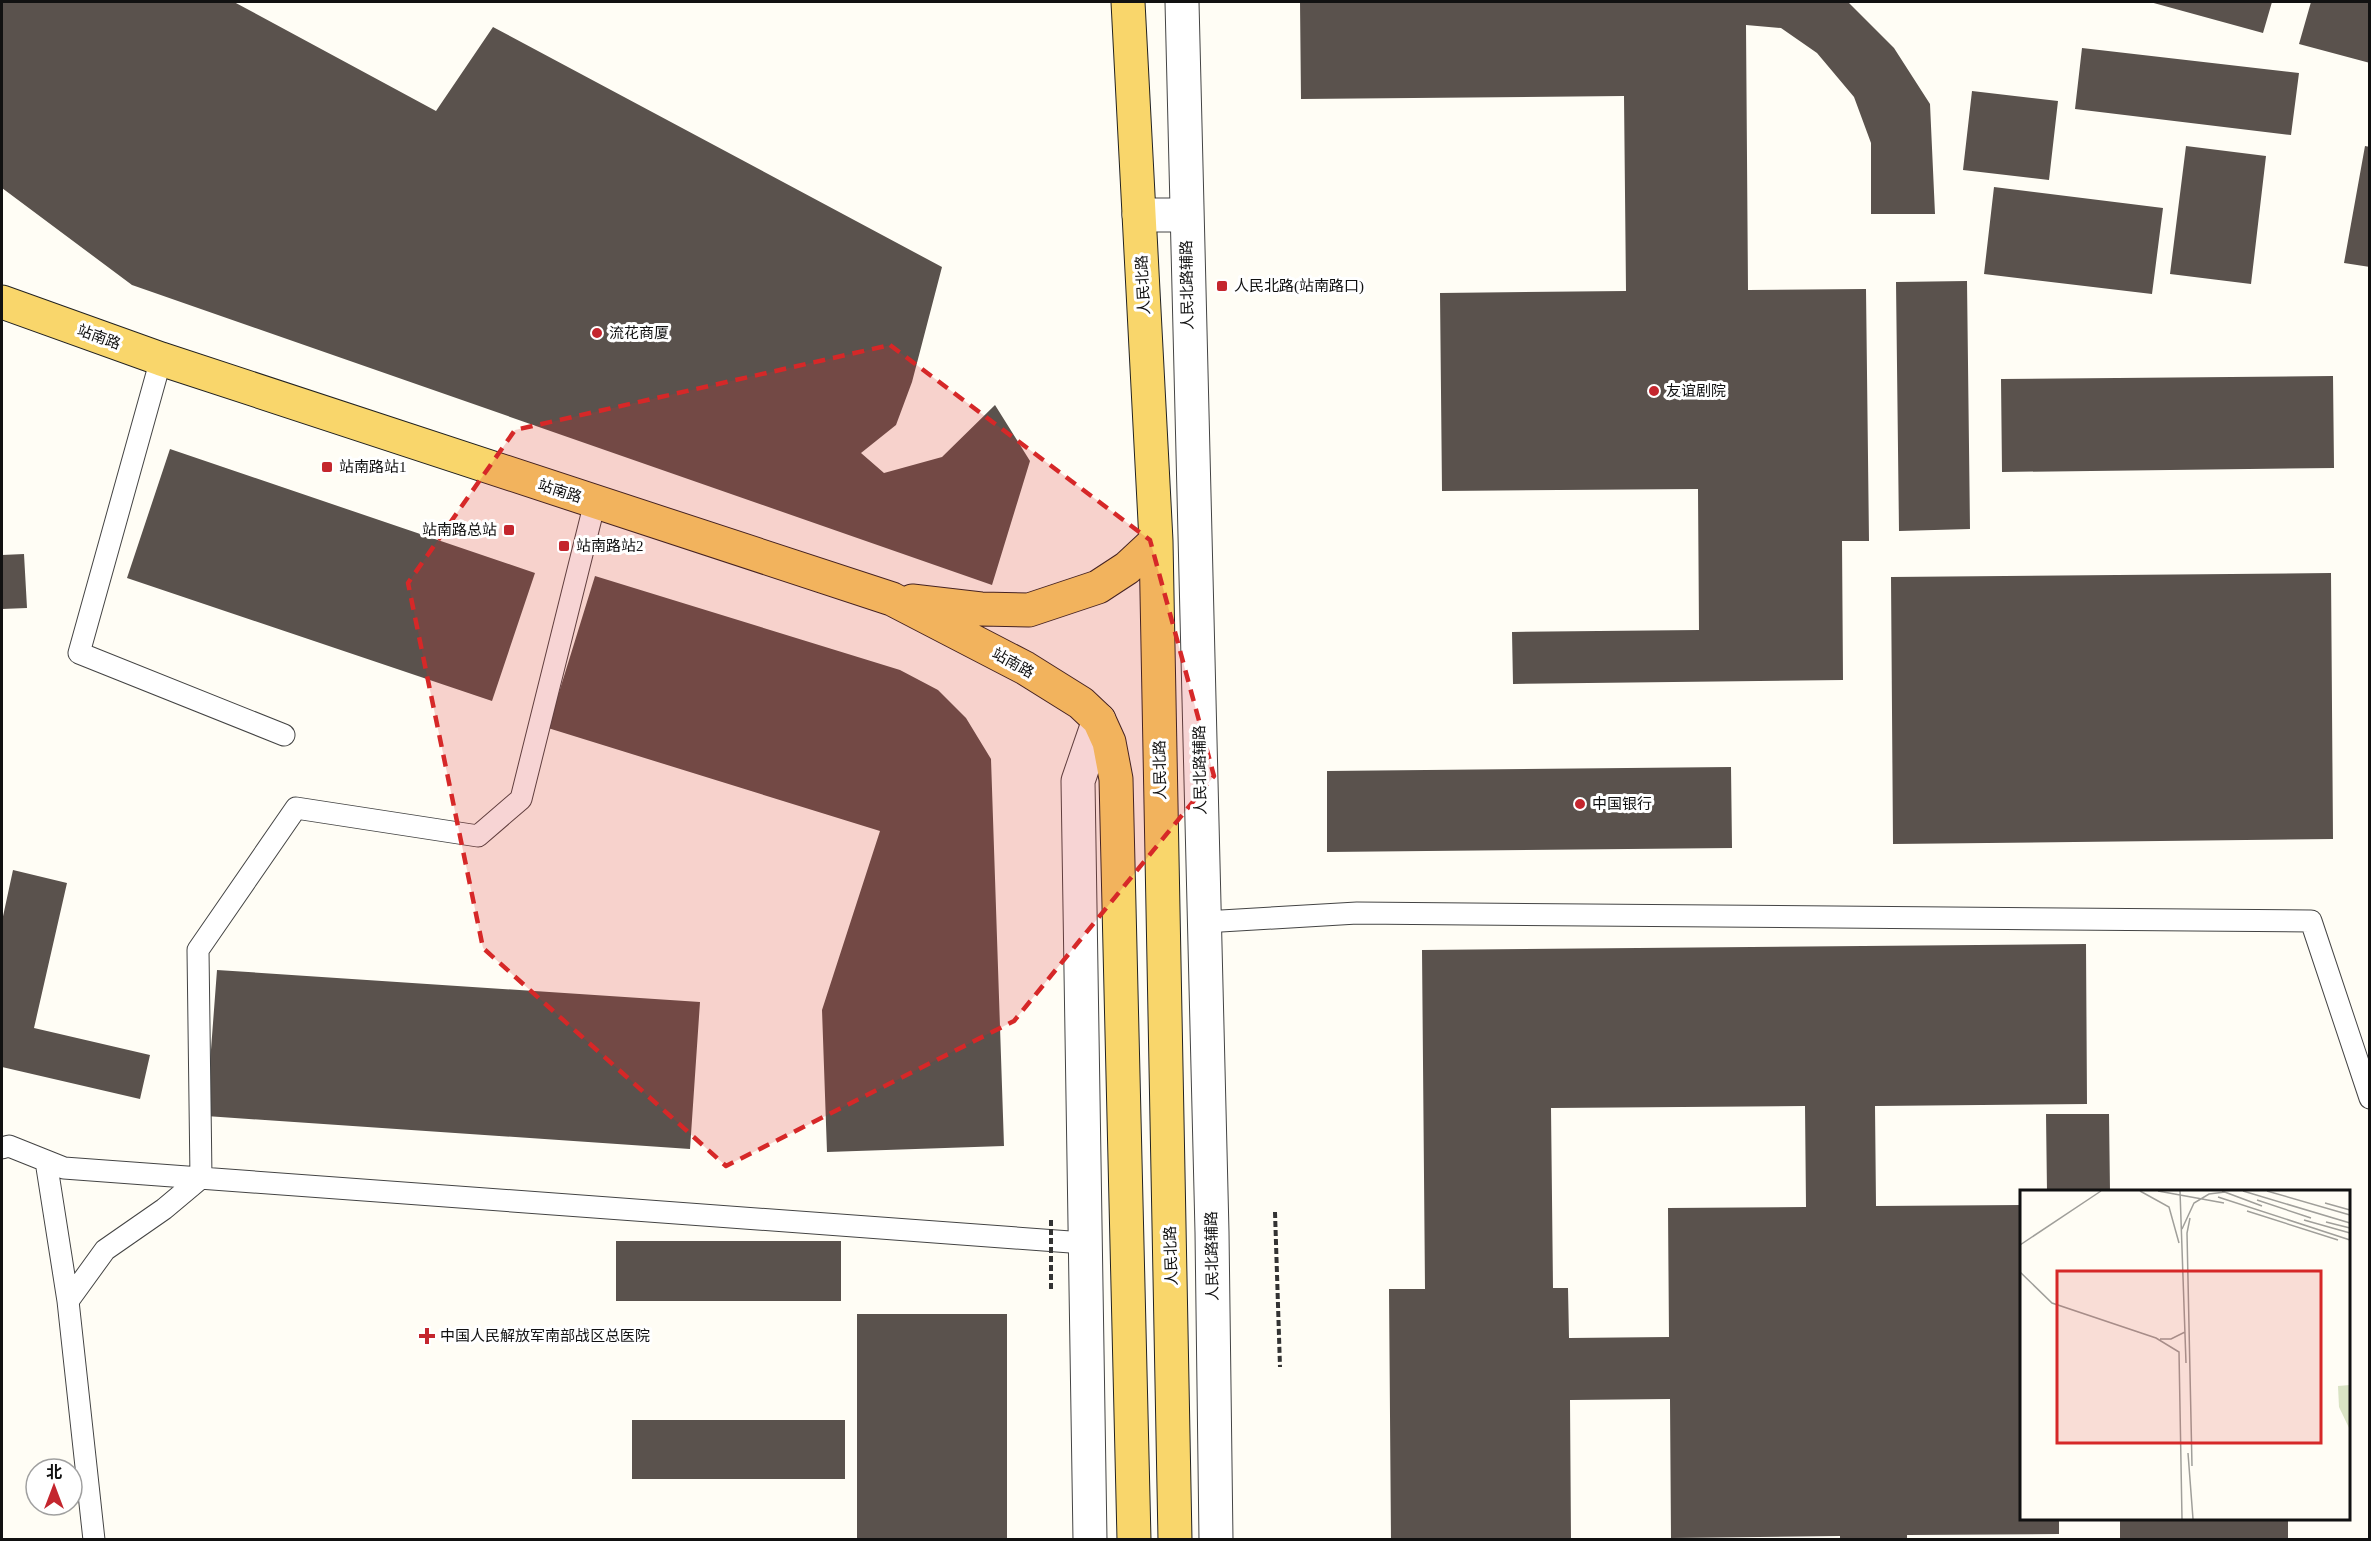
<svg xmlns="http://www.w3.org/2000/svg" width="2371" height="1541" viewBox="0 0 2371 1541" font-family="'Times New Roman','Noto Sans SC',serif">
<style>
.building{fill:#5a524d;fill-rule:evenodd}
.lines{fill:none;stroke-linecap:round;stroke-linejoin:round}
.service-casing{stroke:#444;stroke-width:23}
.minor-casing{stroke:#444;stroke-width:35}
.primary-casing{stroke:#222;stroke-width:35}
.path{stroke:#333;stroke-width:4;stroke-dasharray:6 3;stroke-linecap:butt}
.service{stroke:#fff;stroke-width:21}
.minor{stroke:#fff;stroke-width:33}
.primary{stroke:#f9d66b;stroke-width:33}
.path-bridge{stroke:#333;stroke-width:4;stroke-dasharray:6 3;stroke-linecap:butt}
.marked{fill:#d62828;fill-opacity:0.2;stroke:#d62828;stroke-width:4.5;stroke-dasharray:12 8;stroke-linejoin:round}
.poi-dot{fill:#c4262e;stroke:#fff;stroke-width:2}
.labels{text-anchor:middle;stroke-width:6;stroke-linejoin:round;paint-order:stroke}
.street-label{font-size:15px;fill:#111;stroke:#fff}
.poi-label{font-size:15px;fill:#111;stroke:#fff;text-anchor:start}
.inset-road{fill:none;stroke:#a09f9a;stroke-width:1.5}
.view{fill:#d62828;fill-opacity:0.15;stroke:#d62828;stroke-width:3}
.inset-edge{fill:none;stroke:#111;stroke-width:3}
</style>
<rect width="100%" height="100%" fill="#fffdf5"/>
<path class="building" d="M2,2h232l202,109 57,-84 449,240 -30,115 -16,43 -35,28 23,20 58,-16 53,-52 35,56 -38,124 -860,-300 -130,-97z
M1300,2h548l46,46 36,56 5,110h-64v-71l-17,-46 -37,-44 -36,-25 -35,-3 2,265 118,-1 3,252h-27l1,139 -330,4 -1,-52 187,-2 -1,-141 -256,2 -2,-198 186,-2 -2,-195 -323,3z
M2150,2h122l-9,31z
M2311,2h59v61l-71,-19z
M2082,48l217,25 -8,62 -216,-26z
M1972,91l86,10 -9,79 -86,-10z
M2186,146l80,10 -15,128 -81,-10z
M2365,146l5,1v120l-26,-4z
M1994,187l169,21 -11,86 -168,-20z
M1967,281l3,248 -71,2 -3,-249z
M2333,376l1,92 -332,4 -1,-93z
M170,449l365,124 -43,128 -365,-123z
M24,554l3,54 -25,1v-54z
M2331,573l2,266 -440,5 -2,-267z
M595,576l305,94 38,20 28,28 25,41 13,387 -177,6 -5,-142 58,-179 -332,-103z
M1731,767l1,81 -405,4v-81z
M13,870l54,13 -33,145 116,27 -10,44 -138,-32v-146z
M2086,944l1,160 -212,2 1,100 146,-1v313h37v16l-152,1v5h-67v-4l-169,2 -1,-139 -100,1 1,140h-180l-2,-251h36l-3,-339zM1805,1106l1,101 -138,1 1,129 -100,1 -1,-50h-15l-2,-180z
M217,970l483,32 -10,147 -484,-33z
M2046,1114h63l1,78h-63z
M616,1241h225v60h-225z
M857,1314h150v226h-150z
M632,1420h213v59h-213z
M2120,1518h168v22h-168z"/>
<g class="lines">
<g class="service-casing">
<path id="service" d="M161,359l-82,294 205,82
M1204,922l153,-9 954,8 59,177
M2,1148l7,-2 55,22 1020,75
M46,1161l22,140 26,239
M68,1301l37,-51 59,-41 37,-31 -3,-228 98,-142 182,28 43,-37 74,-297"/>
</g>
<g class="minor-casing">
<path id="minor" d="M1182,2l30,1230 4,308
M1139,215h47
M1090,1540l-12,-759 21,-61"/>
</g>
<g class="primary-casing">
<path id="primary" d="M1128,2l28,539 19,999
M2,302l159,57 731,240 133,69 56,35 18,17 10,22 7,37 18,761
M912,601l69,8 48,1 69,-23 29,-19 29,-27"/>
</g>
<path class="path" d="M1275,1212l5,155"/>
<use href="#service" class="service"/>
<use href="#minor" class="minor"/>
<use href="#primary" class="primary"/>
<path class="path-bridge" d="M1051,1220v69"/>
</g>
<path class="marked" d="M890,345l260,195 64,236 -200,245 -288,145 -243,-218 -75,-365 107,-153z"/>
<g class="poi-dot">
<rect x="1216" y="280" width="12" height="12" rx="3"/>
<circle cx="597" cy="333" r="6"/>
<circle cx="1654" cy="391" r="6"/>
<rect x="321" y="461" width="12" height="12" rx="3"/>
<rect x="503" y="524" width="12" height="12" rx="3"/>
<rect x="558" y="540" width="12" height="12" rx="3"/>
<circle cx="1580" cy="804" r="6"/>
<path d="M424 1327h6v6h6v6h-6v6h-6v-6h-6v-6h6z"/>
</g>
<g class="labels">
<g class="street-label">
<text transform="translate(1143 285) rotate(-93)" y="5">人民北路</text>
<text transform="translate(1187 285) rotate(-91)" y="5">人民北路辅路</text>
<text transform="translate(99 337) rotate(20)" y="5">站南路</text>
<text transform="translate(560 491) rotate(18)" y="5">站南路</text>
<text transform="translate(1013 663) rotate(29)" y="5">站南路</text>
<text transform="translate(1160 770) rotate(-91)" y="5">人民北路</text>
<text transform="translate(1200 770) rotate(-91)" y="5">人民北路辅路</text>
<text transform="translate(1171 1256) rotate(-92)" y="5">人民北路</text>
<text transform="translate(1212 1256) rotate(-91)" y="5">人民北路辅路</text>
</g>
<g class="poi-label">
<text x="1234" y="291">人民北路(站南路口)</text>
<text x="609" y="338">流花商厦</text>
<text x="1666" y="396">友谊剧院</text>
<text x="339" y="472">站南路站1</text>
<text x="497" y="535" text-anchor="end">站南路总站</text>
<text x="576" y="551">站南路站2</text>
<text x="1592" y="809">中国银行</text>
<text x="440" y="1341">中国人民解放军南部战区总医院</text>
</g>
</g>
<g transform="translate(2020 1190)">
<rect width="330" height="330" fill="#fffdf5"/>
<path d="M330,195v45l-11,-23 -1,-21z" fill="#d9e3c4"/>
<path class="inset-road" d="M120,1l29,16 10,36M138,1l66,12M160,1l6,172M202,1l40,15M223,1l107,32M247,1l83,24M198,7l132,43M237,10l54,18M305,13l25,7M227,21l91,29M170,28l-3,15 5,233M284,30l46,13M306,32l24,6M162,39l12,-26 15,-9 16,-2M0,55l81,-54M0,82l32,31 104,35 23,14 3,167M140,149h11l14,-7M168,263l5,66"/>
<path class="view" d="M37,81h264v172h-264z"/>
<rect width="330" height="330" class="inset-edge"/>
</g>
<rect width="2371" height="1541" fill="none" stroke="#111111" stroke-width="6"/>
<g transform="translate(54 1487)"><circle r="28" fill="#ffffff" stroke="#a0a0a0" stroke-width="1.5"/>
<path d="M0-4.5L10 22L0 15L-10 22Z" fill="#c4262e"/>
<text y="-9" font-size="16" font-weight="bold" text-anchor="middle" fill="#111111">北</text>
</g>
</svg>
